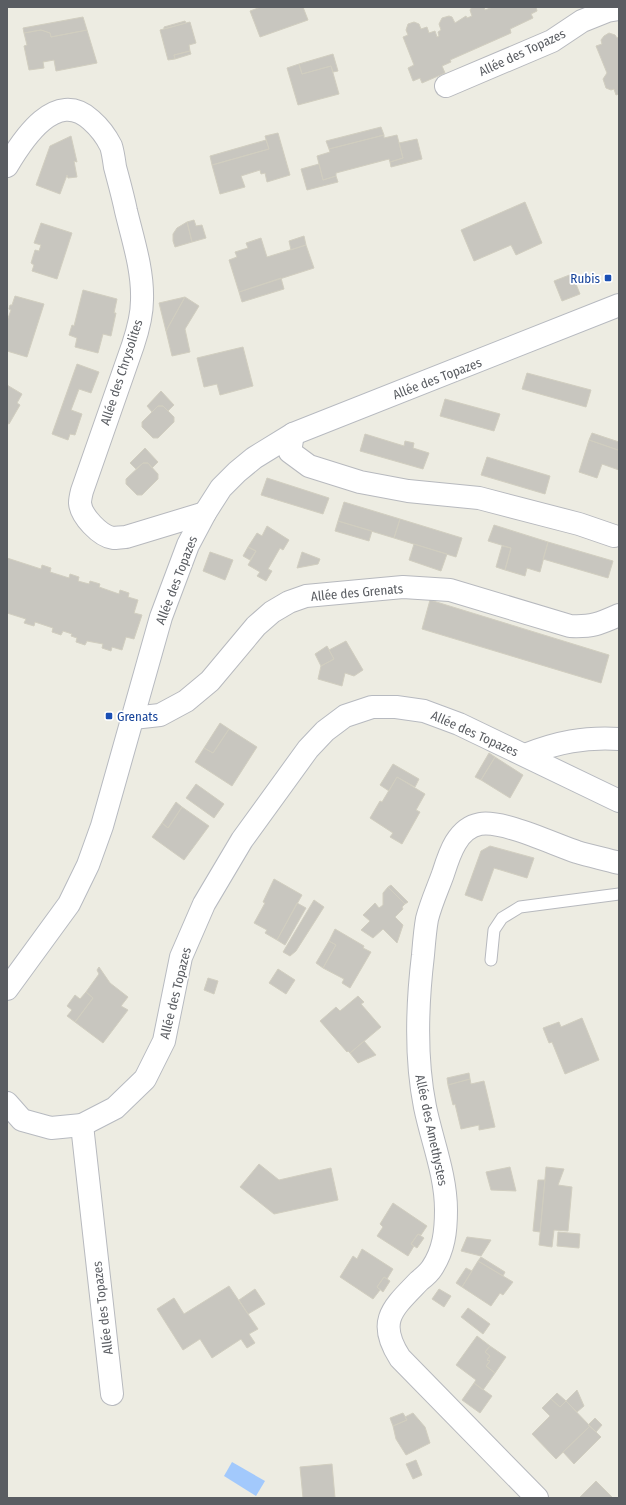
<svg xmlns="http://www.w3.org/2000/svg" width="626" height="1505" viewBox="0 0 626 1505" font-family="'Fira Sans Condensed',sans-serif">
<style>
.water{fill:#a2c9fc}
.building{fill:#c8c6bf;stroke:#d1cec0}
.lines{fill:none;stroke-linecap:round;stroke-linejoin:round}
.service-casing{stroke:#b7b9be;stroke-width:13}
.minor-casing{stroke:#b7b9be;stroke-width:24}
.secondary-casing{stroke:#b7bac0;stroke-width:24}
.service{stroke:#fff;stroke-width:11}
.minor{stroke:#fff;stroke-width:22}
.secondary{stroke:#fff;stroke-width:22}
.transit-dot{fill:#1a4fb4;stroke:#fff;stroke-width:1.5}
.labels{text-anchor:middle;stroke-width:3.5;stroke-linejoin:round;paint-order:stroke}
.street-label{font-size:13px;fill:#5a5d62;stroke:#fff}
.transit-label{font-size:13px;fill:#164399;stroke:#fff;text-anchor:end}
</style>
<rect width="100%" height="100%" fill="#edece2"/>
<path class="water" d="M232,1462l33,19 -9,15 -32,-20z"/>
<path class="building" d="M261,7h42l5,13 -48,17 -10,-26z
M472,7h12l1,3 8,-3h43l1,4 -6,3 2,4 -23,11 1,4 -61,27 1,2 -9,4 3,7 -23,10 -2,-5 -7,3 -5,-13 6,-3 -11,-28 5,-2 -2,-5 2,-6 6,-2 5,2 2,5 6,-2 2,6 6,-2 2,6 2,-1 -1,-4 3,-2 -2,-6 3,-6 7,-2 3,1 3,6 11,-7 1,2 5,-2 -2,-6z
M83,17l4,13 -36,7 -1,-4 -9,-3 -17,3 -1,-5z
M185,21l1,2 -22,6v-2z
M190,22l6,21 -7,2 1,6 -16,4 1,4 -7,1 -8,-30z
M41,30l9,3 1,4 36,-7 10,33 -41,8 -2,-11 -11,2 1,6 -15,2 -5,-24 3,-1 -3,-12z
M609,33l6,2 2,3 2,-1v57l-3,1 -2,-6 -3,1 -5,-2 -3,-9 4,-6 -11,-27 6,-2 -1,-4 3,-4z
M190,51l1,3 -16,5 -1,-4z
M333,54l5,17 -5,1 -2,-6 -29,8 -3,-10z
M299,64l3,10 29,-8 8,28 -41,11 -11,-37z
M381,127l3,8 -55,14 -3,-8z
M278,133l12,42 -23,7 -2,-9 -4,1 -1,-4 -19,6 4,11 -25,7 -8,-29 57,-16 -4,-13z
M384,135v3l13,-3 6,23 -13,4 -1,-3 -53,14v3l-13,4 -6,-24 13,-4 -1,-3z
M71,136l6,26 -3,-1 3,16 -9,1 -1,-3 -7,19 -24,-9 14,-39z
M417,139l5,20 -31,8 -1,-5 13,-4 -4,-15z
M266,140l3,9 -57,16 -2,-9z
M319,164l4,16 13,-4 2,6 -31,8 -6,-21z
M525,202l17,41 -26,12 -5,-10 -37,16 -13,-31z
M194,220l2,6 6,-1 4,13 -14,4 -5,-20z
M187,222l5,20 -17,5 -2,-6v-7l4,-6z
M41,223l31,10 -15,46 -25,-8 2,-6 -3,-2 4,-13 4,1 2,-6 -7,-2z
M304,236l2,9 -15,5 -2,-9z
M261,238l6,19 39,-12 8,23 -75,24 -10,-32 8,-3 -2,-5 13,-4 -2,-5z
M572,274l8,20 -18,7 -8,-20z
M281,278l3,11 -42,13 -3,-10z
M83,290l34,9 -3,14h2l-5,23 -8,-2 -5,19 -23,-6 2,-9 -8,-3 3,-10 2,1z
M15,296l29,8 -17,53 -20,-6v-30l4,-11 -2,-1 1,-4h2z
M185,297l-19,34 -7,-28z
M185,297l14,9 -14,23 5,23 -18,4 -6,-25z
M243,347l10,39 -33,9 -3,-11 -13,3 -7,-29z
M77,364l22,8 -8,21 -12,-4 -8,21 11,4 -7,21 -5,-1 -2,6 -16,-6z
M527,373l64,17 -5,17 -64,-18z
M7,385l15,9 -5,9 3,2 -11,19 -2,-1z
M161,391l13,14 -6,6 -5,-5h-5l-6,6 -5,-6z
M445,399l55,15 -6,17 -54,-15z
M158,406h5l11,11v5l-16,16h-5l-11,-11v-5z
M592,433l27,9 -1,8 -29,-10z
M365,434l39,12 1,-5 9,2 -1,5 16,5 -6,16 -63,-18z
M589,440l29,10 1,-2v22l-17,-6 -5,14 -18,-6z
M145,448l13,14 -6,6 -4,-5h-5l-7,6 -6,-6z
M487,457l63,19 -5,18 -64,-19z
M143,463h5l10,11v5l-16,16h-5l-11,-11v-5z
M267,478l62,20 -6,16 -62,-19z
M344,502l56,17 -6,19 -56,-17z
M400,519l62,19 -6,19 -62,-19z
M338,521l34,10 -3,10 -34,-10z
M494,525l54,17 -8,30 -13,-4 -2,8 -20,-6 6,-22 -23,-7z
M267,526l22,14 -6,10 -3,-2 -12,21 4,2 -6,10 -9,-5 3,-4 -12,-7 8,-14 -8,-4 9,-14 5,3z
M548,542l65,19 -5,17 -65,-19z
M414,544l33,10 -6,17 -32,-11z
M502,546l9,2 -6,22 -9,-3z
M248,547l8,4 -6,9 -7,-4z
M210,552l23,8 -8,20 -22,-9z
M302,552l18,7 -2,5 -21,4z
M7,558l34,11 1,-4 9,3 -1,4 19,6 1,-4 9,3 -1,4 11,3 1,-3 10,3 -1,3 20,7 1,-4 9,3 -1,4 10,3 -4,13 8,2 -8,24 -8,-2 -4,13 -10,-3 -1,4 -9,-3 1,-4 -16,-3 -2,4 -9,-3 1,-4 -6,-2 1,-2 -9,-3 -2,4 -9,-3 1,-4 -18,-6 -1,4 -10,-3 2,-4 -19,-6z
M430,600l179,55 -8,28 -179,-54z
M346,641l17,29 -9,6 -9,-3 -3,13 -24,-7 3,-13 13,-7 -5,-9z
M327,646l7,13 -13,7 -6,-12z
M220,723l9,6 -16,24 -9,-5z
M229,729l28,18 -25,39 -37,-24 9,-14 9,5z
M489,753l6,4 -14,23 -6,-3z
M495,757l28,18 -13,23 -29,-18z
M393,764l26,15 -4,8 -18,-10 -8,14 -9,-6z
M397,777l28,17 -9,16 4,2 -18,32 -12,-7 3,-4 -23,-15 10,-17 2,1z
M196,784l28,20 -10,14 -28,-20z
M176,802l6,5 -14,21 -6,-5z
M182,807l27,19 -25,34 -32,-23 10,-14 6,5z
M490,846l44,12 -7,20 -33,-10 -12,33 -17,-6 16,-44z
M274,879l28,16 -25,45 -12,-7 2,-3 -13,-7 11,-20 -2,-1z
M391,885l17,17 -3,2 -17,-17z
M388,887l17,17 -3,3 1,2 -8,8 8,8 -6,18 -14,-14 -10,9 -12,-8 9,-9 -7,-6 12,-12 4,5 4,-3v-12z
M314,900l10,7 -28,44 -6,5 -7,-4z
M297,903l9,5 -21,37 -8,-5z
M335,929l29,17 -1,2 8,4 -21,36 -8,-5 2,-4 -21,-11 13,-23 -7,-4z
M329,941l7,4 -13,23 -7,-5z
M99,967l11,16 18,14 -7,9 7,4 -25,33 -28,-21 18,-24 -7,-6 13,-18 -2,-4z
M278,969l17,11 -9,14 -17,-11z
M208,978l10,3 -4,13 -10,-4z
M86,992l7,6 -18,24 -8,-6 5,-6 -5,-4 8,-11 5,4z
M358,996l6,6 -3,2 20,23 -31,26 -2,-2 -1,1 -27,-31 16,-14 4,4z
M582,1018l17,42 -34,14 -13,-32 -3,1 -6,-15 16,-6 2,5z
M364,1041l12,14 -18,8 -8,-10z
M469,1073l1,6 -22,6 -1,-7z
M470,1079l1,5 13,-3 11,46 -16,3v-5l-18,4 -6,-25 -2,1 -5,-20z
M259,1164l20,16 52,-12 7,32 -64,14 -34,-27z
M510,1167l6,24 -25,-1 -5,-18z
M546,1167l18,2 -6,16 14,2 -4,44 -14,-1 -2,17 -13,-2z
M538,1180h7l-5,52 -7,-1z
M393,1203l34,23 -6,9 -3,-1 -7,10 3,2 -6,10 -31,-20 6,-9 -3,-3z
M558,1232l22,2 -1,14 -22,-2z
M418,1234l6,4 -7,10 -6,-4z
M467,1237l24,3 -10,16 -20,-5z
M362,1249l31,20 -6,10 -3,-2 -7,10 3,3 -7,9 -33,-22 13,-21 4,3z
M481,1257l24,15 -2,4 -25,-15z
M478,1261l35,21 -10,13 -3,-2 -9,13 -29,-19z
M466,1268l6,3 -10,16 -6,-4z
M384,1277l6,4 -7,11 -6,-5z
M229,1286l29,43 -9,5 6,9 -8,5 -6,-9 -29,19 -12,-19 -17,11 -26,-41 17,-11 10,16z
M255,1289l10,15 -17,10 -9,-14z
M439,1289l12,7 -7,11 -12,-8z
M468,1308l22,16 -7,10 -22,-17z
M477,1336l13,10 -5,6 5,4 -3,4 3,1 -4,5 9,7 -12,17 -9,-7 2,-3 -20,-15z
M490,1346l16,11 -11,16 -9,-7 4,-5 -3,-1 3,-4 -5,-4z
M474,1383l18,13 -12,17 -18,-13z
M577,1390l7,16 -7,6 -11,-11z
M557,1393l9,8 -6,6 -9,-8z
M551,1399l9,8 6,-6 24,25 -34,33 -24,-25 18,-18 -8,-8z
M403,1413l4,7 -14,6 -3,-8z
M413,1413l12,14 5,16 -24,12 -10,-16 -3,-13 14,-6 -2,-3z
M595,1418l7,7 -6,7 -8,-7z
M590,1426l11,11 -27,27 -11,-12z
M416,1460l6,15 -9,4 -7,-15z
M332,1464l3,34h-32l-3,-31z
M596,1481l17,17h-34z"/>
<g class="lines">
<g class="service-casing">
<path id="service" d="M491,960l3,-30 8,-12 18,-11 99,-13"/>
</g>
<g class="minor-casing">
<path id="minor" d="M446,86l106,-45 30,-20 25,-10 12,-2
M7,166c16,-27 49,-78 84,-46 8,7 15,16 20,26 2,6 3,14 4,21 4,15 8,29 11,44 7,29 17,59 16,89 0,15 -4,30 -9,45l-51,146c-1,4 -2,8 -2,12 1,13 20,33 33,35 4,0 9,-1 13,-1l79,-24
M293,434l-3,18 19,14 51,16 48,9 71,7 100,26 35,12
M133,718l27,-3 26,-14 24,-20 46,-55 16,-14 17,-10 17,-6 97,-9 47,3 120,36c22,1 29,-2 49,-11
M525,755c33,-13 59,-18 94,-16
M82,1125l30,269
M537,1498l-137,-140c-24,-37 -7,-50 19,-77 5,-4 10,-8 13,-13 12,-18 14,-37 14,-58 0,-35 -14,-69 -21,-103 -10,-50 -8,-102 -2,-152 1,-12 2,-25 4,-36 4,-16 11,-31 16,-45 6,-19 14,-46 37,-50 23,-4 73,20 97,28 13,4 28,7 42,11"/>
</g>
<g class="secondary-casing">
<path id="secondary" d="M7,989l62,-85 19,-39 14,-39 59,-209 27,-72 17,-32 16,-25 16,-16 17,-14 39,-24 326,-129
M7,1103l15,17 29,8 31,-3 33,-17 30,-29 19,-38 17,-84 23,-53 38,-64 66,-91 17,-18 20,-15 27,-9h24l28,4 35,13 160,77"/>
</g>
<use href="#service" class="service"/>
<use href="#minor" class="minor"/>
<use href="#secondary" class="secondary"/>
</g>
<g class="transit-dot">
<rect x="604" y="274" width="8" height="8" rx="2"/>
<rect x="105" y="712" width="8" height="8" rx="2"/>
</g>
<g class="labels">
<g class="street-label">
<text transform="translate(522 52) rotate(-25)" y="5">Allée des Topazes</text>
<text transform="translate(121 372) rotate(-72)" y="5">Allée des Chrysolites</text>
<text transform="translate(437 378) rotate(-21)" y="5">Allée des Topazes</text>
<text transform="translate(176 580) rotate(-69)" y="5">Allée des Topazes</text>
<text transform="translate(357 592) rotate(-5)" y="5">Allée des Grenats</text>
<text transform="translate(475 733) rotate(24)" y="5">Allée des Topazes</text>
<text transform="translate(175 993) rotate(-76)" y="5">Allée des Topazes</text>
<text transform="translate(432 1130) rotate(78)" y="5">Allée des Amethystes</text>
<text transform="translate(102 1308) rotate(-97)" y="5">Allée des Topazes</text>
</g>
<g class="transit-label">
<text x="600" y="283">Rubis</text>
<text x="117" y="721" text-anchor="start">Grenats</text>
</g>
</g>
<rect width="626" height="1505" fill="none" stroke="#5a5d62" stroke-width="16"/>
</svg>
